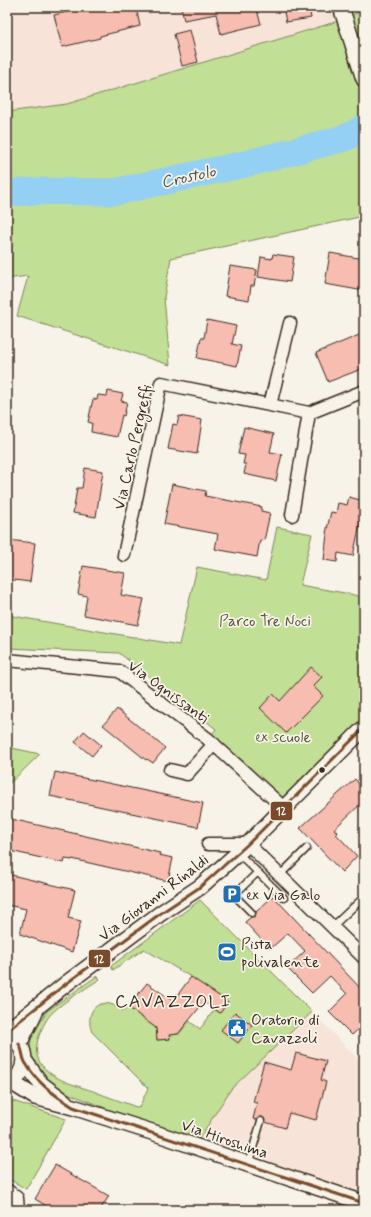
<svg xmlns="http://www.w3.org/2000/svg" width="371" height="1217" viewBox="0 0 371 1217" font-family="Mynerve,sans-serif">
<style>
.built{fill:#f7e3d8}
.green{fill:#c2df96;stroke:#7e845a}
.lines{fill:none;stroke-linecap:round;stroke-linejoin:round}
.river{stroke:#94cff4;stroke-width:27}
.building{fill:#f7bdb1;stroke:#3b2a1e}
.service-casing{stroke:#3b2a1e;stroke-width:9}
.minor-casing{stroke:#3b2a1e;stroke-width:15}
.tertiary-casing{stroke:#3b2a1e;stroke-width:18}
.service{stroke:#f7f3e8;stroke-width:6}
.minor{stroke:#f7f3e8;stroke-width:12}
.tertiary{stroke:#f7f3e8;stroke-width:15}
.bus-1-casing{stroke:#f7f3e8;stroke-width:6}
.bus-1{stroke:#7a4b2a;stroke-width:3}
.bus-dot{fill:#3b2a1e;stroke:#f7f3e8;stroke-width:1.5}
.labels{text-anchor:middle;stroke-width:3.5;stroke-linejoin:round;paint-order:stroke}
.street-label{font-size:16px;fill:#3b2a1e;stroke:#f7f3e8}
.park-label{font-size:16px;fill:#5d573c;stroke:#f7f3e8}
.poi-label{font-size:16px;fill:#3b2a1e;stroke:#f7f3e8;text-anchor:start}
.water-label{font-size:17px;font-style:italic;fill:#515354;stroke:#f7f3e8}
.quarter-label{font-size:18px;letter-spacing:1px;fill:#3b2a1e;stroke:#f7f3e8}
.line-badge{stroke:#f7f3e8;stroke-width:1.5}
.badge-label{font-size:11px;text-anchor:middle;font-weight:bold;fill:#fff}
</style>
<rect width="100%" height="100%" fill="#f7f3e8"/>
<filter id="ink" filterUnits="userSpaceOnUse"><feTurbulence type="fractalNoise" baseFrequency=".025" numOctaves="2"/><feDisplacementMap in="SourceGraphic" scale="8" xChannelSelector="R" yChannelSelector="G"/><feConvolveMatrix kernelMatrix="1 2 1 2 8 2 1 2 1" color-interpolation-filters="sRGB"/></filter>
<g filter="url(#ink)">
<path class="built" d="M7,7h334l4,11 -278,86 -60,8z
M312,1012l52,53v130l-165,-56 32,-50z"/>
<path class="green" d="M364,10v206l-193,42 -7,39 6,68 -153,-49 11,-40 -21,3v-167l60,-8 268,-82z
M277,527l35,7 -12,51 50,9 12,3 -2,8 4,1v122l-79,81 -77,-70 8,-10 -97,-76 -112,-5v-33l172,30 18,-78 69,13z
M7,747l33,7 -33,32z
M200,900l112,112 -81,77 -32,50 -71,-22 -58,-23 -22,-12 -19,-24 2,-19 16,-28 50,-35 3,3c-15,10 -36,22 -48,34 -7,7 -11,17 -14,26 -10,35 31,44 55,52 15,6 30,11 46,17l9,-20 -56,-56c-6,-14 0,-32 18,-28 5,1 9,5 14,7l4,-4 28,21 1,12 13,-1 -1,-4 10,-1 10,-13 11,8 15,-20 5,4 7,-11 -36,-25 -47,-28 -31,21 -2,-4z
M7,1099l59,20 -40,70 -19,-11z"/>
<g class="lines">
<path class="river" d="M7,193l28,-2 73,1 11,-1 126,-27 92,-24 10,-3 17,-9"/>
</g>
<path class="building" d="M88,7h48l4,19 -40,10v2l-38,9 -8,-32z
M181,7h40v3l12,-3h23l5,17 -40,10 -5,-20 -32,6z
M283,7h26l2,11 -25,4z
M190,30l8,32 -16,4 -8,-32z
M330,253l34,6v32l-39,-7z
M273,254l21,3 -4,25 -32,-5 3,-20 11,2z
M230,266l27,4 -3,16h-3l-2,14 -24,-4z
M207,320l29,6 -4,18 9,2 -4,20 -40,-8 4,-20h3z
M364,333v35l-36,14 -12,-29z
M108,391l15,3 -2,7 6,1 -3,14 -2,-1 -5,22 -26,-5 1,-9 -4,-1 5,-23 4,1 1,-5 9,1z
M179,416l23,4 -5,34 -29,-5 5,-25 4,1z
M244,427l30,7 -4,18 12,2 -6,27 -32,-7 2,-10h-3l2,-9 -7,-1z
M85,468l18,3 -7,46 -23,-4 4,-25h5z
M172,484l34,7 -1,5 57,11 -1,4 9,2 -6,28 -4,-1 -3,17 -42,-8 3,-15 -54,-10z
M349,497l15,4v5l-11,50 -15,-3 -1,9 -13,-2 3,-26 -1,-1 5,-21 5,1 2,-10 9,2z
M7,540l28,3 -5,39 -23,-3z
M83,566l42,7 -4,22 23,4 -6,26 -54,-10 3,-19 -9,-2z
M311,667l11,10 -9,9 10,10 -37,37 -26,-25 13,-14 7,7z
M117,709l48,39 -12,15 -6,-4 -1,1 -43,-35z
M84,731l17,14 -9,11 -17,-14z
M55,772l148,31 -5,24 -148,-31z
M355,779l9,10v12l-30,28 4,4 -2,1 21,22 -15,16 -42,-44z
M7,818l153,35 -1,2 14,3 -5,23 -96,-22v1l-7,-1 -1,4 -54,-12 1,-5 -4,-1z
M7,874l68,16 -7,28 13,3 -9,31 -52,-18 6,-25 -19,-4z
M273,896l91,96v32l-12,11 -23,-23 18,-18 -17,-18 -18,17 -25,-25 18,-17 -17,-18 -18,16 -25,-27 6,-5 4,-1 1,-4z
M191,977l37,25 -8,11 -16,-11 -26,32 -9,1 1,4 -13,1 -1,-12 -28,-21 19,-24 26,18z
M235,1012l17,13 -14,18 -17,-13z
M296,1053l30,8 -5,19 5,2 -10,38 -27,-7 -4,15 -20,-6 -1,-4 -2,-1 -4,1 -1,2 -4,-1 4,-16 -4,-1 11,-40 27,8z
M55,1165l54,31 -9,14h-47l-18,-11z"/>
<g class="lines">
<g class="service-casing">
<path id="service" d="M238,853l46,45
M280,875l27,-27
M252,913l-18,-18 24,-23
M332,927l32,-30
M248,1165l13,-44"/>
</g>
<g class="minor-casing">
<path id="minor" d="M270,405l20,-82
M292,515l17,-102 55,-22
M124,555l37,-172 148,30
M7,660l112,11 89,68 77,70
M170,770l17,4 27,-30
M208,844h40l116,114
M7,1190l10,8 1,12"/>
</g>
<g class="tertiary-casing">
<path id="tertiary" d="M341,7l23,72
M7,1031l60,-48 94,-70 39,-26 48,-43 116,-116
M7,1035c22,8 23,40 0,49
M19,1044l17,-34
M24,1060l17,24 24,18
M11,1082l24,15 38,10 82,26 209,70"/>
</g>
<use href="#service" class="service"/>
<use href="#minor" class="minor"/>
<use href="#tertiary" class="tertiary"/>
<g class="bus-1-casing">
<path id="bus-1" d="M7,1031l60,-48 94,-70 39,-26 48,-43 116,-116
M19,1044c4,6 3,13 6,18 12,21 28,32 48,45l291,96"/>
</g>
<use href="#bus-1" class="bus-1"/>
</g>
</g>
<defs>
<g id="parking-square" transform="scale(1)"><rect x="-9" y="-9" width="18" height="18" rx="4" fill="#1f6fb2" stroke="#f7f3e8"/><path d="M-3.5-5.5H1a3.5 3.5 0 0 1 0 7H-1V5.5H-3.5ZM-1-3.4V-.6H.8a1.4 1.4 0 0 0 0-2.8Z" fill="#fff"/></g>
<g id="stadium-square" transform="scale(1)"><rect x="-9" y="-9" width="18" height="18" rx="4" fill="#1f6fb2" stroke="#f7f3e8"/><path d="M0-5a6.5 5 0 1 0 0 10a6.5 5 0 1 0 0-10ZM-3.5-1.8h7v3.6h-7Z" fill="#fff"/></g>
<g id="civic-square" transform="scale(1)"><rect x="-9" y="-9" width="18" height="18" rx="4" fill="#1f6fb2" stroke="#f7f3e8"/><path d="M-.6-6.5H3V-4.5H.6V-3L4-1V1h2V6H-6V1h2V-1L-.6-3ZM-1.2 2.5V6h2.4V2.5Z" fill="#fff"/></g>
</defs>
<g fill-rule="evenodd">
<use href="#parking-square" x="232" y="894"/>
<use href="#stadium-square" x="227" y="952"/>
<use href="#civic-square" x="237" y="1028"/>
</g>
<circle class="bus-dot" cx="322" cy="770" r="3.5"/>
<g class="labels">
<g class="street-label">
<text transform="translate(132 447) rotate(-77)" y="6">Via Carlo Pergreffi</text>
<text transform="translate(169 691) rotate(36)" y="6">Via Ognissanti</text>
<text transform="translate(153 897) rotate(-37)" y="6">Via Giovanni Rinaldi</text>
<text transform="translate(225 1138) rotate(19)" y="6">Via Hiroshima</text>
</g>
<g class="park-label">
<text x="265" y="626">Parco Tre Noci</text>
<text x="283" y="742">ex scuole</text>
</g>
<g class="poi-label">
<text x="246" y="900">ex Via Galo</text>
<text x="241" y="949">Pista<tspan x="241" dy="18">polivalente</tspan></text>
<text x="251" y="1025">Oratorio di<tspan x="251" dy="18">Cavazzoli</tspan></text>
</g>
<g class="water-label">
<text transform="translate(188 176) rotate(-12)" y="6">Crostolo</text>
</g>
<g class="quarter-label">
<text x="173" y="1007">CAVAZZOLI</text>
</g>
</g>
<g class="line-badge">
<rect x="270" y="801" width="23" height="20" rx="4" fill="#7a4b2a"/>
<rect x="88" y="949" width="23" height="19" rx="4" fill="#7a4b2a"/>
</g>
<g class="badge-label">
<text x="281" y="815">12</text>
<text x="99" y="963">12</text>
</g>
<rect width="371" height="1217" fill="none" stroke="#f7f3e8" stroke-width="24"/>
<rect x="12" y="12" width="347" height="1193" fill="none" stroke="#3b2a1e" stroke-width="1.5" filter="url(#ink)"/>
</svg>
